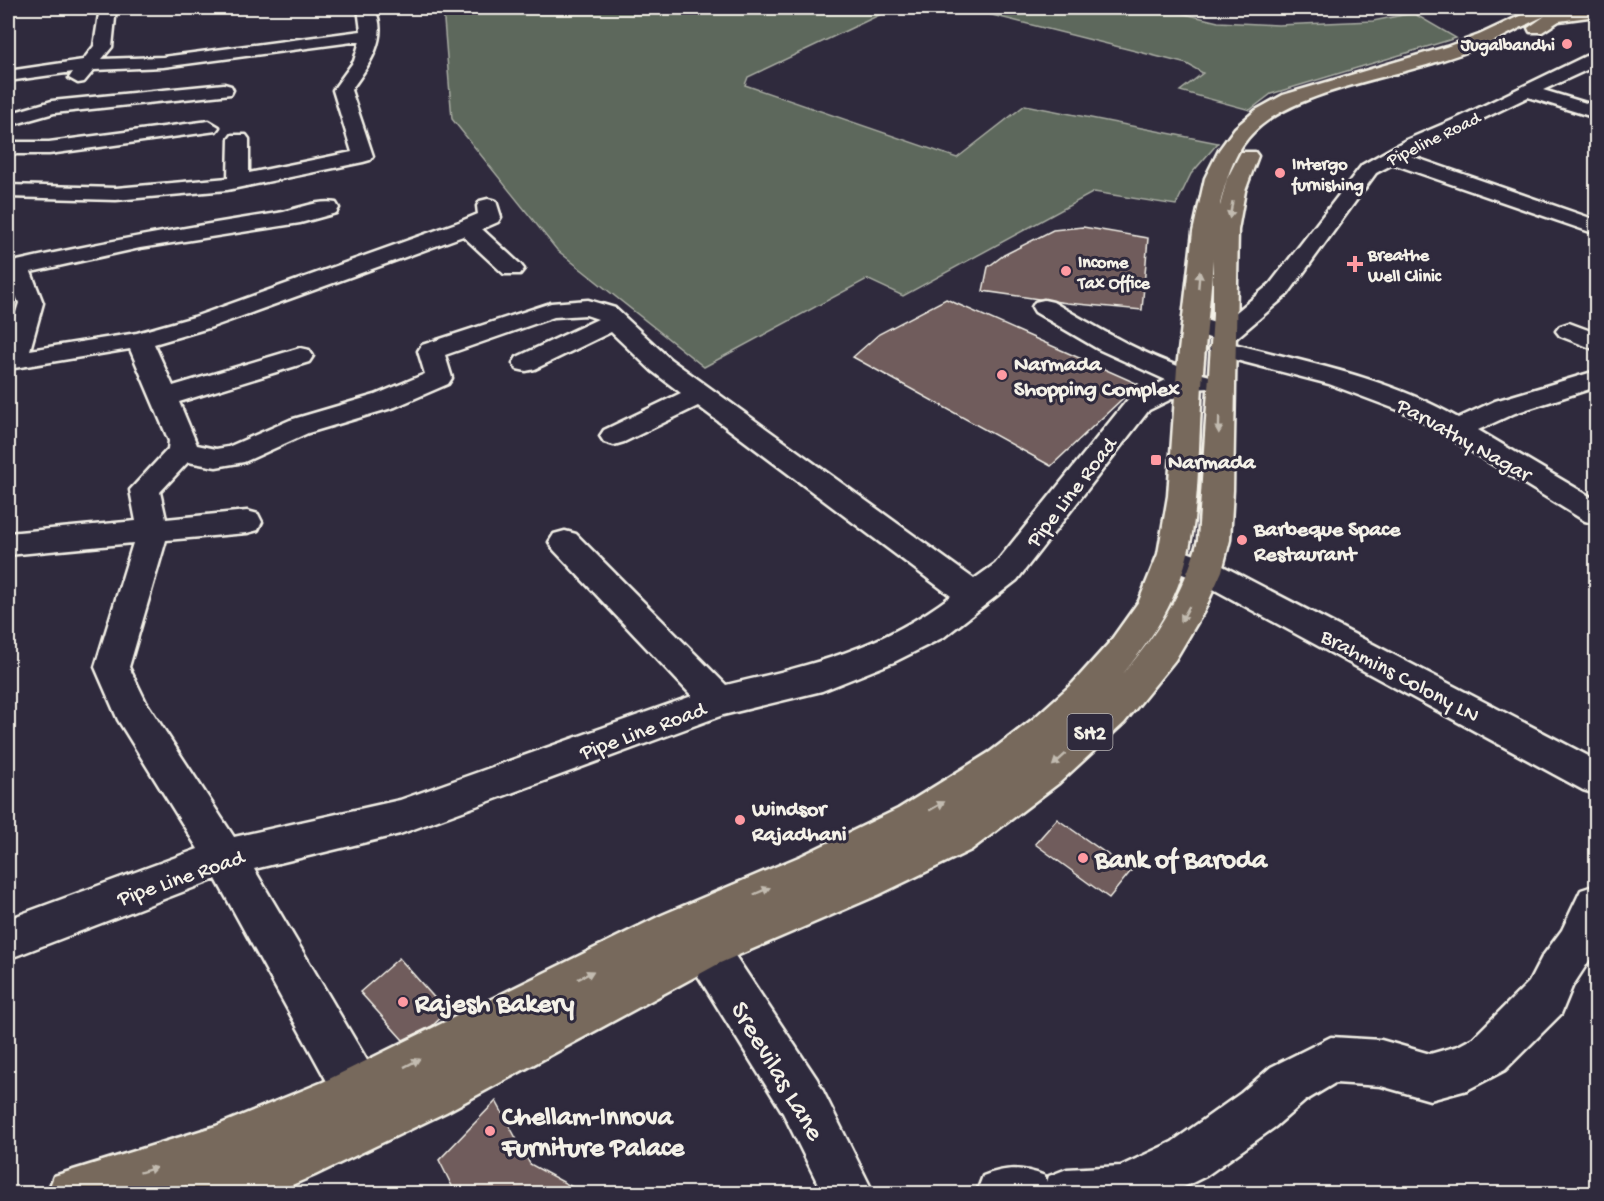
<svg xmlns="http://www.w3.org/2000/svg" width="1604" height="1201" viewBox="0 0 1604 1201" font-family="'Gochi Hand',sans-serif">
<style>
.green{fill:#5d675c;stroke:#a8aca2;stroke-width:1.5}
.building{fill:#6f5b5c;stroke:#f4f1e8;stroke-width:1.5}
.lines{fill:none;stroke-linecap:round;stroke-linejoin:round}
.minor-casing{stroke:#f4f1e8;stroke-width:5}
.major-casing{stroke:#f4f1e8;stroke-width:5}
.minor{fill:#2f2a3d;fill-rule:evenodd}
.major{fill:#77695c;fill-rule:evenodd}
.oneway{fill:#c2bbb0}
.poi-dot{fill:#ff9aa2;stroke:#2f2a3d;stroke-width:2}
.labels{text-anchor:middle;stroke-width:6;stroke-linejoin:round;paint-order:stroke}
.far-poi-label{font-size:18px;font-weight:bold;fill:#f4f1e8;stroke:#2f2a3d;text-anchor:start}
.far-street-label{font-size:18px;fill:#f4f1e8;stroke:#2f2a3d}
.shield{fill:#2f2a3d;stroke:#b9b5b5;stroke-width:1.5}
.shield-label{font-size:21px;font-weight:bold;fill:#f4f1e8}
.poi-label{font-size:22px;font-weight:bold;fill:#f4f1e8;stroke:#2f2a3d;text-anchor:start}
.street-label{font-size:22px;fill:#f4f1e8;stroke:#2f2a3d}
.near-poi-label{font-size:27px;font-weight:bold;fill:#f4f1e8;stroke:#2f2a3d;text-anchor:start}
.near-street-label{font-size:27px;fill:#f4f1e8;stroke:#2f2a3d}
</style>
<rect width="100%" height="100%" fill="#2f2a3d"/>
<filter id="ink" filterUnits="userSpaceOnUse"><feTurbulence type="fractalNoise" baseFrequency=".0167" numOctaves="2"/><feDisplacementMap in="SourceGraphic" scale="12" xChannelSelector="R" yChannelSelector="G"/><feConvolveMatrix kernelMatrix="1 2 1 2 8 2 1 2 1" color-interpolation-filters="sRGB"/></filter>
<g filter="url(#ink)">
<path class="green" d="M443,8l271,2 6,-2h174l-146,69 -3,8 212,73 68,-53 193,38 -27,31 -15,31 -82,-13 -191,104 -36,-17 -163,88 -147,-117 -105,-131z
M964,8h196l58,14 60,3 95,-4 40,-8 43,25 -185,56 -21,16 -70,-19 23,-18 -16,-9z"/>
<path class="building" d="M1083,227l65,11 -6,72 -75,-7 -84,-12 5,-24 16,-12 49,-25z
M946,299l192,85 -87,82 -198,-109 26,-23z
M1057,819l74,52 -22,27 -74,-54z
M399,958l48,54 -15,14 -29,14 -43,-48z
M496,1101l34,63 55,30h-129l-17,-34z"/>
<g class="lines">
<g class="minor-casing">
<path id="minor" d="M100,8h16l-4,39 -10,12 61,-2 198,-26 -3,-23h16c16,29 -6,59 -23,82l22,66 -3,4 -7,2 -136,28 -111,10 -108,-3v-12l108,3 112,-10 1,-39 3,-4h14l3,4v34l103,-21 -19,-62 21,-29 6,-20 -197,26 -69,3 -10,12 -6,1 -9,-5 4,-6 -65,9v-10l75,-11 11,-14z
M1596,51v13l-5,4 -48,22 53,16v12l-68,-21 -120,58 188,65v14l-203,-70 -17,9 -88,121 -54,46 -8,2c78,20 162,35 232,76l37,-17 101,-30v16l-81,26 -37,17 118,70v24l-11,-3 -171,-105 -85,-32 -116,-30 -4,-5 4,-5 8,-2 -34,-12 -4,-5 4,-5 9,-3 25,8 49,-41 92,-119 44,-25 54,-23z
M224,84l7,2 2,4 -2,4 -177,19 -46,13v-12l44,-13z
M209,121l10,6 -3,4 -167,23h-41l1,-12h40z
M488,199l8,2 5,16 -3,5 -16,7 38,35 4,5 -4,5h-16l-41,-38 -251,91 -58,17 19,42 127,-38 9,2 4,6 -4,6 -130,40 18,43 19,4 12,-2 62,-27 85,-25 50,-21 -7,-23 4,-6 129,-42 37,-3 27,8 55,51 304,220 21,-15 134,-166 37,-18 -68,-31 -63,-37 -3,-5 3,-5 9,-2 9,2c50,29 101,60 157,74l4,6 -4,6 -18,1 -43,21 -132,170 -73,57 -50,25 -72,29 -99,24 -323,119 -146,35 131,222 7,17 -7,17 -17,7 -17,-7 -135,-246 -208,80v-40l190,-70 -80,-129 -23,-53 38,-124 -125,12v-22l128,-12 -6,-31 38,-41 1,-8 -39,-92 -122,20v-30l11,-36 -11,-26v-14c89,-20 179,-36 270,-50 17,-3 41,-14 58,-10l3,5 -3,5 -36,10 -160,25 -109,24 12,31 -13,47 107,-17 57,-16 265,-95 19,-8 -1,-8 3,-5zM586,315l12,4 -81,38 -4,6 4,6 9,2 9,-2 76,-37 41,39 29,22 -77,37 -4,6 4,6 10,3 10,-3 74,-36 253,190c-72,54 -139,69 -225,89l-150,-151 -11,-3 -11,3 -5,8 5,8 138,146 -292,104 -166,37 -88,-135 -17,-35 37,-127 81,-7 11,-3 4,-8 -4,-8 -11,-3 -81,8 -6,-27 28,-30 28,5 28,-5 64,-29 87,-26 53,-23 4,-6 -7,-23 109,-38z
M1569,323l27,10v17l-36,-14 -4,-5 4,-5z
M1173,547l44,16 379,197v34l-13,-4 -388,-211 -33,-13 -5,-8 5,-8z
M1596,885v65l-24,37 -11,27 -56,56 -38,20 -37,10 -49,-14 -46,-3 -30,18 -30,26 -69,49 -36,18h-194l7,-18c23,-9 39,-9 62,0l2,6 2,-6 18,-7 54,-3 51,-24 69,-49 30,-26 60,-30 50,3 49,14 28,-8 15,-8 56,-56 13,-25 20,-27 19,-40z
M696,904l15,6 11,26 95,143 57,115h-51l-40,-81 -93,-150 -15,-39 6,-14z"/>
</g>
<g class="major-casing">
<path id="major" d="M1537,8h25l-2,3 36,-3v8l-37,5 -17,11h-12l-2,-4 17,-12c-18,7 -35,18 -53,26 -18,8 -37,14 -56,20 -54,18 -151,31 -188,76 -16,19 -22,43 -28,66v2l7,-27 14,-27h14l3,4 -13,35 -7,39 -5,260 -3,50 -8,31 -18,40 -29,49 -51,63 -65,60 -88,67 -93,45 -158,68 -274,149 -131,63 -44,19h-88l4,-9 -28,9h-112l7,-18 162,-50 107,-44 339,-167 139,-59 97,-47 92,-57 43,-33 40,-36 36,-40 30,-42 19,-47 10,-58 9,-128 16,-136 12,-54 14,-28 16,-22 21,-18 27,-15 163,-48 33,-12zM1213,259v56l-15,225c-14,53 -41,95 -77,136 81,-95 74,-155 80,-272 2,-48 9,-97 12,-145z"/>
</g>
<use href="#minor" class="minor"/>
<use href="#major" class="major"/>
</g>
<defs><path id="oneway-solid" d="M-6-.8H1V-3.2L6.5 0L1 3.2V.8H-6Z" transform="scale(1.5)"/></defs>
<g class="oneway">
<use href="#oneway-solid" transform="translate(1231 210) rotate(100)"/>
<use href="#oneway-solid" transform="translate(1199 280) rotate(-85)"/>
<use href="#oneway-solid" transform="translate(1219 425) rotate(91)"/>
<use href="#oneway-solid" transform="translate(1185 614) rotate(119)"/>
<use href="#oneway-solid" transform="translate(1059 760) rotate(138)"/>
<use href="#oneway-solid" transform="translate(937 806) rotate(-30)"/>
<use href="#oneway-solid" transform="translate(762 891) rotate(-23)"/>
<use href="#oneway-solid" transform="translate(586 975) rotate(-27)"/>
<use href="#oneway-solid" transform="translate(412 1063) rotate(-27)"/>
<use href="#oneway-solid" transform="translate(148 1170) rotate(-17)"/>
</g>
</g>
<g class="poi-dot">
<circle cx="1567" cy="44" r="6"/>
<circle cx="1280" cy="173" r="6"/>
<path d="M1352 255h6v6h6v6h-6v6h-6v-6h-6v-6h6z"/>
<circle cx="1066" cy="271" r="6"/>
<circle cx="1002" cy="375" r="6"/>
<rect x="1150" y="454" width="12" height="12" rx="3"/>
<circle cx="1242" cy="540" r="6"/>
<circle cx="740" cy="820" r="6"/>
<circle cx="1083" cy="858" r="6"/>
<circle cx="403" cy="1002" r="6"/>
<circle cx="490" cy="1131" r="6"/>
</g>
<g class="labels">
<g class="far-poi-label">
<text x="1555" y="50" text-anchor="end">Jugalbandhi</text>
<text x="1292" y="169">Intergo<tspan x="1292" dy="21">furnishing</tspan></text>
<text x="1368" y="260">Breathe<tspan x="1368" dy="21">Well Clinic</tspan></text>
<text x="1078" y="267">Income<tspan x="1078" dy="21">Tax Office</tspan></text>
</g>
<g class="far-street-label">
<text transform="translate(1433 138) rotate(-26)" y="6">Pipeline Road</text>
</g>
<rect class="shield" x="1067.5" y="714" width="45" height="36" rx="4.5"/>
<g class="shield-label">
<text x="1090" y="739">SH2</text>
</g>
<g class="poi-label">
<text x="1014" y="370">Narmada<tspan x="1014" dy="25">Shopping Complex</tspan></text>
<text x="1168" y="468">Narmada</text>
<text x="1254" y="535">Barbeque Space<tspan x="1254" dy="25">Restaurant</tspan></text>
<text x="752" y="815">Windsor<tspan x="752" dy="25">Rajadhani</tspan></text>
</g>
<g class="street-label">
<text transform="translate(1465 438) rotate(29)" y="8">Parvathy Nagar</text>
<text transform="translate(1070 491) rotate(-52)" y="8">Pipe Line Road</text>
<text transform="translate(1401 674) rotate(28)" y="8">Brahmins Colony LN</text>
<text transform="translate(642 729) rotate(-20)" y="8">Pipe Line Road</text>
<text transform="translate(180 876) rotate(-19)" y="8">Pipe Line Road</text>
</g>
<g class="near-poi-label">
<text x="1095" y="867">Bank of Baroda</text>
<text x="415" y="1011">Rajesh Bakery</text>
<text x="502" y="1124">Chellam-Innova<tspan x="502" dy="31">Furniture Palace</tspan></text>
</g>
<g class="near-street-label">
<text transform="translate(779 1070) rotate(59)" y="9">Sreevilas Lane</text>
</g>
</g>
<rect width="1604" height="1201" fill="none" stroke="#2f2a3d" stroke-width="30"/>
<rect x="15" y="15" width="1574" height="1171" fill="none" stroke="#f4f1e8" stroke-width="2" filter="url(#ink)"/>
</svg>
